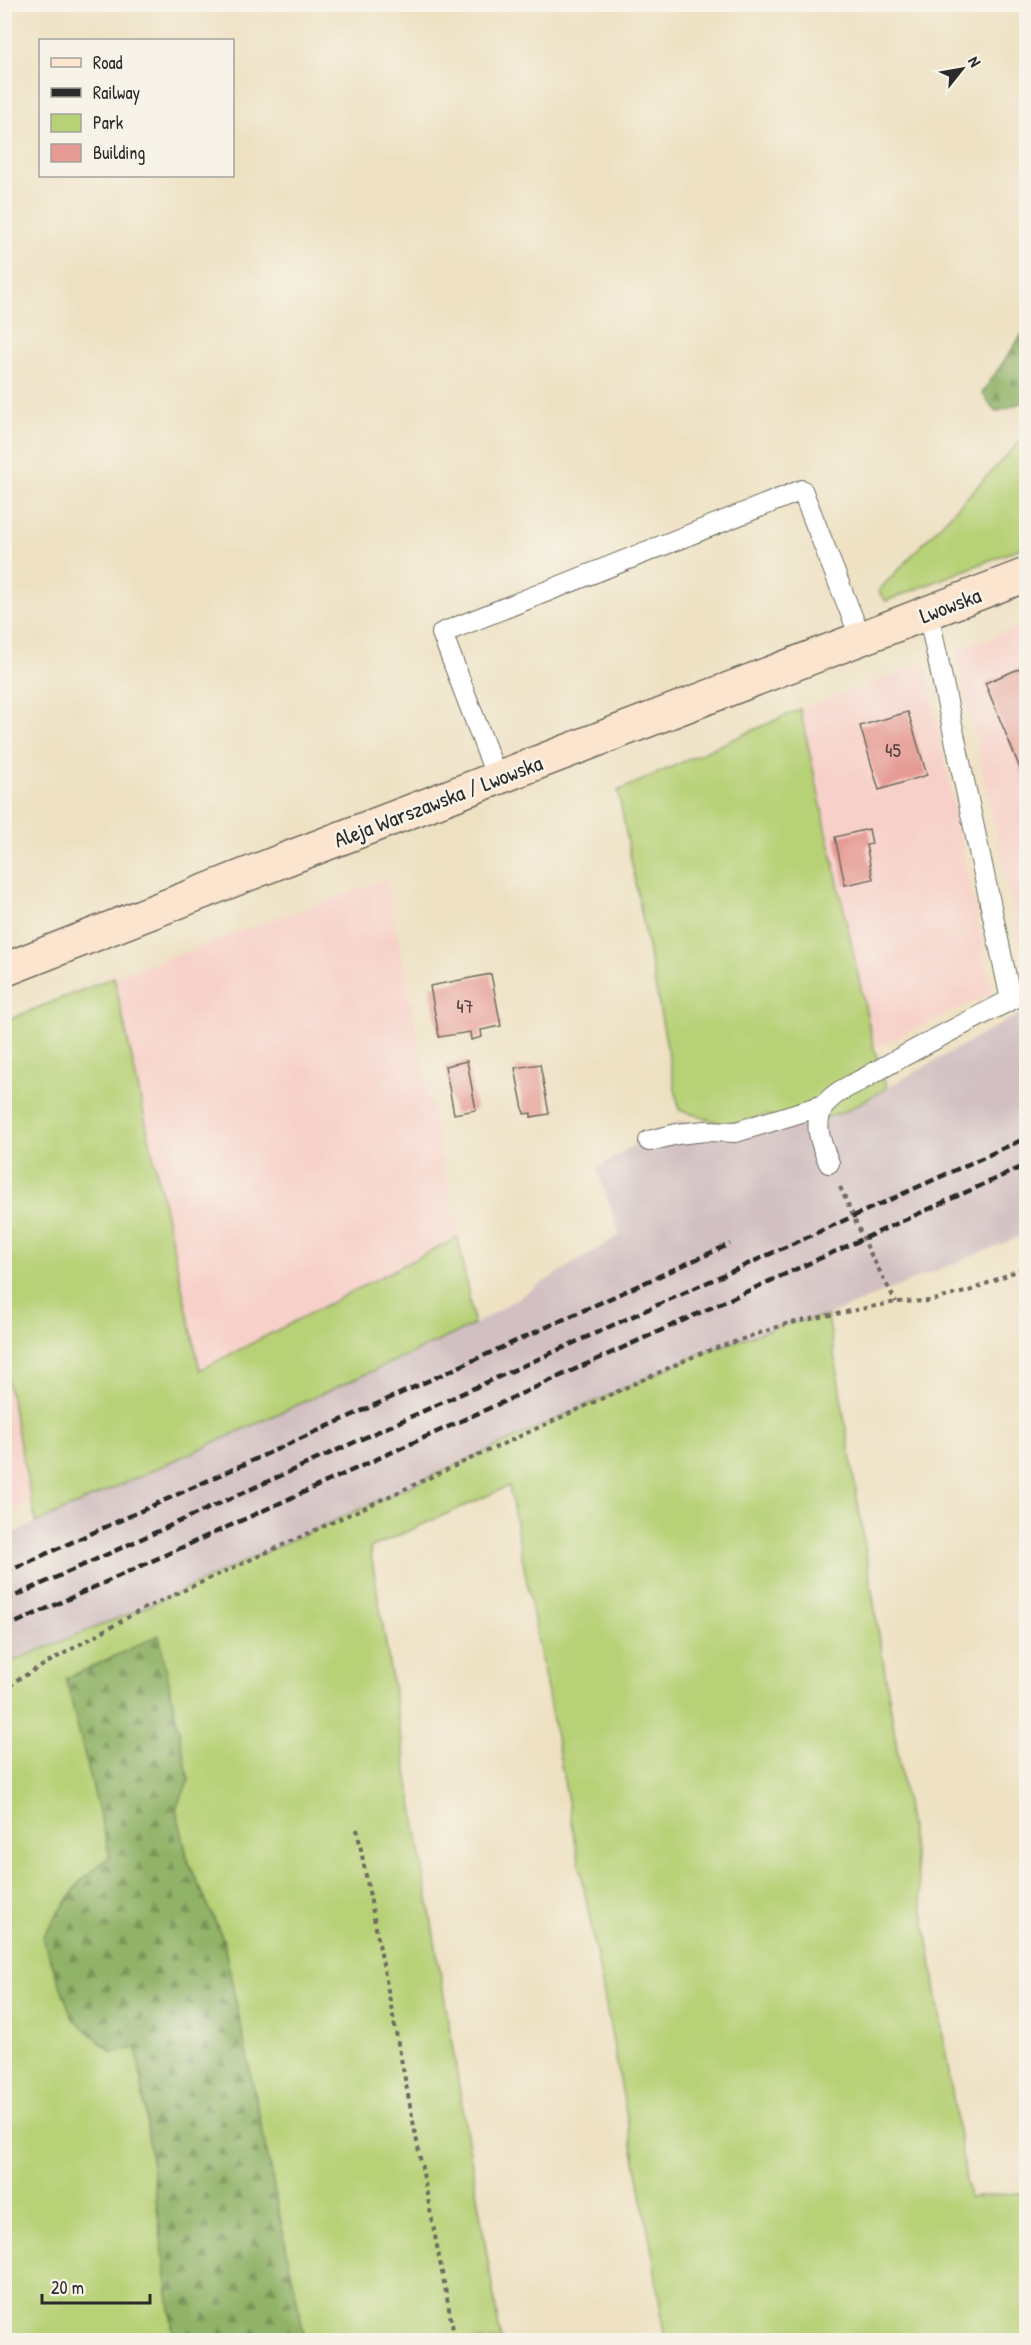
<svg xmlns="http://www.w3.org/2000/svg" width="1031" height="2345" viewBox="0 0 1031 2345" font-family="'Patrick Hand',sans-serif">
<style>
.built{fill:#f7d1c9}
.industrial{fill:#d2bfc1}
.green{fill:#b7d177;stroke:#717e51;stroke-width:1.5}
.forest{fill:url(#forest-firs);stroke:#5e6f4a;stroke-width:1.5}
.building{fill:#e59a93}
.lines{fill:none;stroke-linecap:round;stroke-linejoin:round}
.service-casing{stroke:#6f6b60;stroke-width:22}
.secondary-casing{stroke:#6f6b60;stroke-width:36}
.path{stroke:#6f6b60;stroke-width:4;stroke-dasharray:4.5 4.5;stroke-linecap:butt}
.service{stroke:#fff;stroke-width:20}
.secondary{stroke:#fce5cf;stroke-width:33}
.rail{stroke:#2b2b2b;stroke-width:4.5;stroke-dasharray:9 4.5;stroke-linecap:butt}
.labels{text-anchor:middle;stroke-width:5;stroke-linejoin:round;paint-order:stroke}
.number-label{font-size:20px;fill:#5a4745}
.street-label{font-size:22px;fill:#2b2b2b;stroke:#f7f3e8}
</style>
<defs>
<pattern id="forest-firs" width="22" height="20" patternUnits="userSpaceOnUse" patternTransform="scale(1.5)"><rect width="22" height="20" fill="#91b368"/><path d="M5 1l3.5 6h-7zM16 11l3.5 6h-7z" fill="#779256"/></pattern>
</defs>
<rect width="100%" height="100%" fill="#f7f3e8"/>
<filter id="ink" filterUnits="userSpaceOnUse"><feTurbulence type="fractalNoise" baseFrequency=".0167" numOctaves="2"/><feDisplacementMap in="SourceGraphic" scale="12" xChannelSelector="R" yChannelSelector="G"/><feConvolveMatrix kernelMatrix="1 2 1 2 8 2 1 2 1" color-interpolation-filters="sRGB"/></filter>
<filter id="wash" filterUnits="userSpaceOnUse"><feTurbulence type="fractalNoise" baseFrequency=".008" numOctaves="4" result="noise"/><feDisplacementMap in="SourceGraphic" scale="24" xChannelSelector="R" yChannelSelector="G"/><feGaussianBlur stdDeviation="1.35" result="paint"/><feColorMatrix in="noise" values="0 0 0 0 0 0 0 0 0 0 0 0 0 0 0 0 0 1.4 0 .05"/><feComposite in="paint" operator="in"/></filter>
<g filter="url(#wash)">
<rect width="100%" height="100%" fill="#eee1c2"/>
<path class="built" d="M1026,624v346l-70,-320z
M925,663l67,330 -118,55 -74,-339z
M386,879l72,358 -258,133 -86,-393z
M4,1369l29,133 -28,12h-1z"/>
<path class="industrial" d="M1026,1010v224l-198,81 -42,9 -147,57 -498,229 -136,54v-127l469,-212 146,-90 -23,-66 35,-23 49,-25 48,5 115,-14z"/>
<path class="green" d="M1026,435v111l-140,55 -8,-10z
M800,709l74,339 13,40 -43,24 -43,12 -33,-9 -39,11 -50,-16 -61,-319z
M114,977l86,393 258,-133 16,88 -438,198 -31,-154v-348z
M828,1316l141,882 57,-6v148h-361l-12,-83 -144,-771 -139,62 131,792h-196l-82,-401 -35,-78 -12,-53 13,-28 -31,-144 -92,43 44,177 -30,26 57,165 37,293h-169v-676l136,-55 558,-255 87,-30z"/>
<path class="forest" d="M1026,329v72l-30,11 -14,-19z
M159,1635l30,145 -13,28 12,53 35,78 82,401h-131l-37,-292 -25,4 -39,-33 -31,-82 38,-55 30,-26 -44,-177z"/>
<g id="blocks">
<path class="building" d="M1026,666v117l-41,-100z
M908,712l19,63 -48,15 -19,-64z
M869,829l3,15 -6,1 7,34 -28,6 -10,-48z
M491,974l10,52 -20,4 1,7 -11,3 -1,-8 -31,5 -9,-51z
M467,1061l9,49 -22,4 -9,-48z
M540,1064l9,50 -18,3v-4l-7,1 -9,-46z"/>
</g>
</g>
<g filter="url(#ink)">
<use href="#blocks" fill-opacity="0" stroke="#6f6b60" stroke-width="1.5"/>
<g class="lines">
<g class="service-casing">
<path id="service" d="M928,613l83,387
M497,778l-55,-145 360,-143 59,149
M649,1141l28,-7 29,-3 30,1 88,-27
M829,1163c-7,-17 -17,-39 -5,-57 8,-13 28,-21 41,-28 52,-31 107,-58 161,-86"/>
</g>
<g class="secondary-casing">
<path id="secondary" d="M4,970l285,-112 737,-283"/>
</g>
<path class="path" d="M840,1187l30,66 26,49
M4,1693l11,-12 126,-71 558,-256 87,-30 110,-22 34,-1 39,-10 57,-24
M357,1829l98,511"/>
<use href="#service" class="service"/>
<use href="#secondary" class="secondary"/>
<path class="rail" d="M4,1573l726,-329
M4,1601l1022,-463
M4,1628l1022,-463"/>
</g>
</g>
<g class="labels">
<g class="number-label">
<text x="893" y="757">45</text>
<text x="465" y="1013">47</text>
</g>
<g class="street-label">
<text transform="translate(950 605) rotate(-21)" y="8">Lwowska</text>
<text transform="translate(438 801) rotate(-21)" y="8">Aleja Warszawska / Lwowska</text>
</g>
</g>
<rect width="1031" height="2345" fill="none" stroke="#f7f3e8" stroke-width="24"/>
<rect x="39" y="39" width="195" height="138" fill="#f7f3e8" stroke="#a5a39c" stroke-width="1.5"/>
<rect x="51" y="58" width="30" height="9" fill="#fce5cf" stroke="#a5a39c" stroke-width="1.5"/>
<text x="93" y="69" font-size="18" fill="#2b2b2b">Road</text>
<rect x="51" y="88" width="30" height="9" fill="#2b2b2b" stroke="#a5a39c" stroke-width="1.5"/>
<text x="93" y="99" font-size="18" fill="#2b2b2b">Railway</text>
<rect x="51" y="114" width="30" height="18" fill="#b7d177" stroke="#a5a39c" stroke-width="1.5"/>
<text x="93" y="129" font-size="18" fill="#2b2b2b">Park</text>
<rect x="51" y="144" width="30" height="18" fill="#e59a93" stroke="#a5a39c" stroke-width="1.5"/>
<text x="93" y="159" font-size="18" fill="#2b2b2b">Building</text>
<g transform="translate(962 69) rotate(59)" stroke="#f7f3e8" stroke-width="4.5" paint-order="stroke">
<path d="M0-4.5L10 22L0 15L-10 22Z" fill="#2b2b2b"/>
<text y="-9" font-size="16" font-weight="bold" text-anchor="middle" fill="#2b2b2b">N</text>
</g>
<path d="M42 2294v9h108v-9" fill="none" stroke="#2b2b2b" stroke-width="3"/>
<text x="51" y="2294" font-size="18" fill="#2b2b2b" stroke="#f7f3e8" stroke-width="4.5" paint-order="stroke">20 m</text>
</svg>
